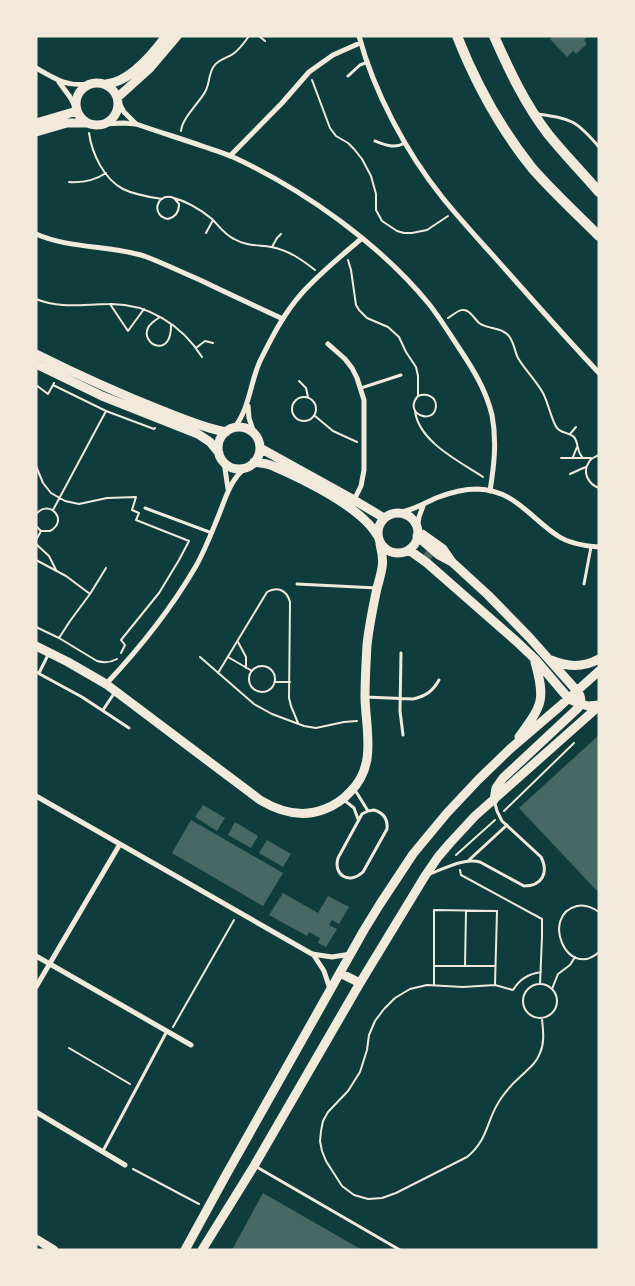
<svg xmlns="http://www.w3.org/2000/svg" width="635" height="1286" viewBox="0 0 635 1286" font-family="'Public Sans',sans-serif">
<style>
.building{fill:#486865}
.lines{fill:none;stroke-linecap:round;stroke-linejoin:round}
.path{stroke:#f1e9da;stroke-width:2}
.service{stroke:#f1e9da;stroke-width:3}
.minor{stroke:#f1e9da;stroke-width:5}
.tertiary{stroke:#f1e9da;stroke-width:9}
.secondary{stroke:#f1e9da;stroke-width:10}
</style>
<rect width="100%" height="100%" fill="#0f3d3e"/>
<path class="building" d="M553,36h35l-4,4 3,4 -11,10 -3,-3 -6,6 -17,-18z
M429,548l6,6 -6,7 -6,-6z
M599,735v158l-80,-85z
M203,805l22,13 -8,13 -22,-14z
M191,820l92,53 -20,33 -91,-53z
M235,822l23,14 -7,12 -23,-13z
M267,840l24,14 -8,13 -24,-14z
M283,893l35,20 10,-17 21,11 -10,17 -7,-4 -3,5 8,4 -11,18 -8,-4 2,-5 -11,-6 -2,4 -38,-21z
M263,1193l99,57h-130z"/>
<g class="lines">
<path class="path" d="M259,36l6,5
M312,80l18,48 6,8 12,7 6,6 8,10 9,17 5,18v16l6,11 15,10 7,2h8l15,-3 21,-14
M181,131c1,-13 18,-28 24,-39 5,-8 3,-18 9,-26 4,-6 13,-8 19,-12 7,-5 11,-11 16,-18
M89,133c3,21 15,46 34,56 12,6 26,8 39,10
M69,182c14,1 25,-1 37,-9
M174,198l5,6c0,8 -3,13 -11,15 -17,-3 -12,-25 3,-22 15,4 29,12 41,22 7,7 12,15 22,20 12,7 24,6 37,8 17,3 30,12 44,23
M206,233l7,-13
M272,247l5,-9 4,-4
M348,260l3,10 5,35 3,5 8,8 21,9 11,10 7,15 10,15 2,9v20c-16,18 17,30 18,10 0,-10 -10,-13 -18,-10
M36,299c24,10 48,5 73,5 38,-1 73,21 93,53
M110,304l18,27 16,-22
M160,317c-4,3 -10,6 -12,11 -8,16 24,32 23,-4
M448,318c8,-5 15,-13 23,-4 3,3 5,6 8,9 8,6 21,4 28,11 7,6 7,16 11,24 7,12 18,22 25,35 5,9 9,29 14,35 5,6 12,4 17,9 5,6 2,14 9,21
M196,348l9,-7 8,2
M299,381l7,7 2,9
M54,383l-1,2 53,26 48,18 1,-1
M36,385l12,9 5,-9
M292 409a12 12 0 1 1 24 0a12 12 0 1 1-24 0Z
M415,411c4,31 44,50 68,66
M315,416l18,15 24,11
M570,434l6,-7
M599,455c-4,2 -8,3 -10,7 -7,10 -1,22 10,26
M573,457l4,-10
M561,458h30
M36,466l7,17 8,10 14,8 14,3 28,-6 29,-1 -4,13 7,3 -3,7 53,21 -10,19 -20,33 -38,47 4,5 -4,8
M570,474l11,-5 5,-2
M53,510l53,-99
M36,514c14,-16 33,7 14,17h-9l-5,-5
M36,540l5,-9
M36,544l13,12 7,14
M36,560l30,16 24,18
M36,627l23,11 38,23c7,2 13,2 20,-2
M59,638l11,-17 20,-27 16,-26
M238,642l8,15v11
M200,657l54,47 18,10 32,12 12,2 28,-6 13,-1
M228,657l24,14
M249 679a13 13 0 1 1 26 0a13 13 0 1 1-26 0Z
M218,673l49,-81c10,-6 20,-2 23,10l-1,96 2,8 7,17
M275,682h15
M504,811l70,-68
M456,855l39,-35
M460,870l1,5 81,44v18l-2,47
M599,912c-7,-5 -14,-8 -22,-6 -37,9 -10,75 22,46
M434,966h60
M465,966l1,-55
M541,972c-13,2 -21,7 -28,18l-18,-5 -32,2 -36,-2 -17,4 -15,9 -11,11 -9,12 -6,14 -2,15 -7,22 -12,19 -20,21 -5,9 -2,10 -1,10 2,10 4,10 16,25 12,9 14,4 14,-1 14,-5 71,-36c23,-19 19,-39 35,-60 5,-7 11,-14 18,-20 8,-8 16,-13 20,-24 5,-11 3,-23 2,-34
M523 1001a17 17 0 1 1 34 0a17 17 0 1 1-34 0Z
M434,984v-74l63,1 -2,74
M552,989l6,-15 12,-9 5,-8
M173,1027l61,-107
M69,1048l61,36
M133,1169l66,35"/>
<path class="service" d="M348,76l12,-11 8,-3
M538,114c34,5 38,6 61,33
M375,141c10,4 19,8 30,2
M361,388l40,-13
M145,508l67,25
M297,584l80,4
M584,584l7,-37
M401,653l-1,58 3,24
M36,672l46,25 47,31
M39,673l10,-20
M365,697l48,2c13,-3 20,-8 26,-19
M103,710l12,-18
M355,790l13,21
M344,800l10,8 4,11
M374,810c10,3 14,9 13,19l-24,43c-14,13 -30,3 -25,-14l24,-44 6,-3z
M469,860l38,-35
M430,874c16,-6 33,-16 50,-12l44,24c18,0 25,-13 17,-29l-39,-36 -5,-10 -3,-11
M103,1151l64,-120
M255,1166l145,84"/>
<path class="minor" d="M359,36c15,56 47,116 83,161 20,25 42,48 63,72 31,35 62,70 94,104
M36,68c19,11 31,19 53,16
M59,82l11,15 6,11
M119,103l5,9 12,12
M104,124l19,-1 13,1c23,8 46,15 69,23 9,3 19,6 28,10 71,33 146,86 196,147 11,14 20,29 30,44 14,21 27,42 33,67 5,26 2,51 -2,76
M230,156l52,-53 27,-31 24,-17 27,-12
M36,234c34,15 73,11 108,22 19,7 37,16 56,24 27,13 55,26 83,39
M328,344l17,15 7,9 5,10 7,22v70l-3,16 -7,14
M248,406l1,12 5,15
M234,428c16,-20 16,-45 26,-67 12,-24 24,-48 42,-68 18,-20 39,-37 59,-54
M224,462l4,27
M397,513c15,-2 26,-9 39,-15 13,-5 27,-9 41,-9 38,1 53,29 81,47 12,8 27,10 41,11
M417,529l2,-12 4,-11
M106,684c34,-36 65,-75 90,-118 9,-16 15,-32 22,-49 7,-17 12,-37 27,-49
M36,796l276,158 20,3 19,-3
M313,954l11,17 6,18
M36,956l155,89
M36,987l84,-143
M36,1112l89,53"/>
<path class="tertiary" d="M76 104a21 21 0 1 1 42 0a21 21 0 1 1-42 0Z
M106,84c24,-2 46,-29 60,-48
M118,97l31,-28 28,-33
M36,123l41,-12
M36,132l31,-9h20
M36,354c42,21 84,40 127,57 21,8 41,17 63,21
M36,364l66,32 96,38 12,8 9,11
M218 448a21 21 0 1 1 42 0a21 21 0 1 1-42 0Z
M260,448l94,52 30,18
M254,462l13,2 6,2c30,13 88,41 104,69
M378 533a20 20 0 1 1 40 0a20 20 0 1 1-40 0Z
M422,534l21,15 9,13
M417,536l22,19 13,7 36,33 41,42 48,54c5,6 5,11 1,17l-75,70 -7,10 -2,12
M409,550l18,13 89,78 19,18 34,40 12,5 7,2 11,-1
M36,646l32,16 38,22 154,116c20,12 43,18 65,9 10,-4 18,-9 25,-17 27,-26 16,-61 15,-94 0,-18 1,-35 2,-53 2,-19 6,-38 10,-57 5,-18 8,-25 3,-44
M551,660c17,7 31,8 48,-1
M519,737c23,-32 27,-36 16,-75
M340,973l20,10
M36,1239l18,11
M185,1250l41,-75 138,-245 16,-26 33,-50 34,-41 31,-33 32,-31 49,-42 40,-36
M202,1250l52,-84 106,-183 65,-107 13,-19 12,-14 25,-27 124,-110"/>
<path class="secondary" d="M457,36c19,48 43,92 75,132 21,24 45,46 67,68
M494,36c15,34 31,68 54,98 16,20 34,38 51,58"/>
</g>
<rect width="635" height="1286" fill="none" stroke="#f1e9da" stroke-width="75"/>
</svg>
